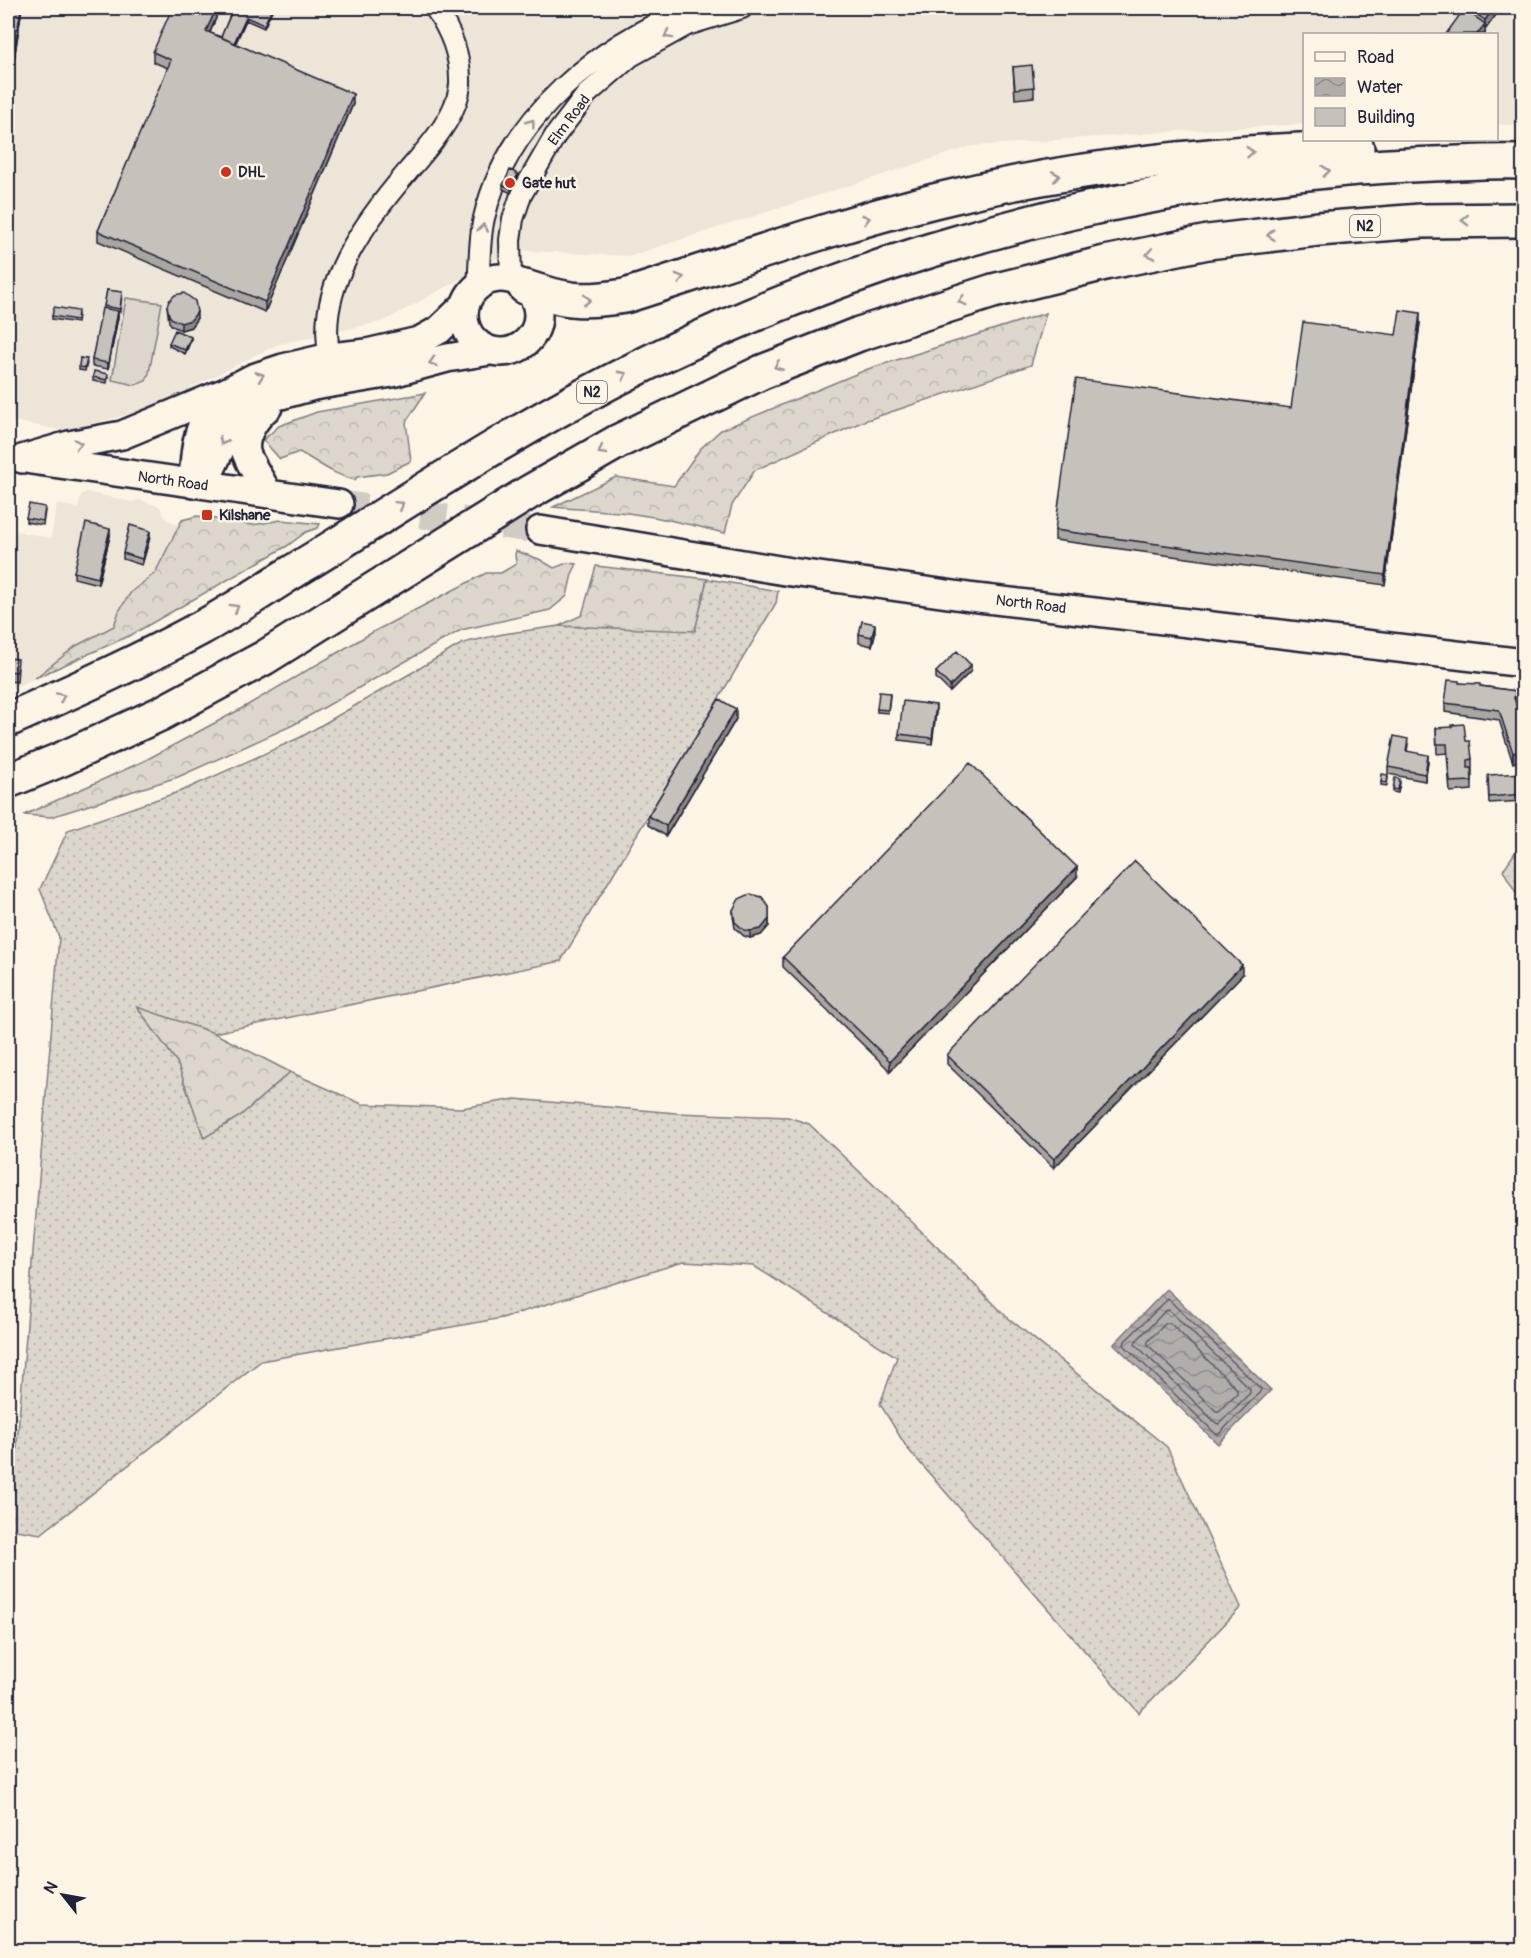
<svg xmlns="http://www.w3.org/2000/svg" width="1531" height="1958" viewBox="0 0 1531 1958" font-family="Pangolin,sans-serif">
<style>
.built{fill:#ece5d8}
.grass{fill:url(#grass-dots);stroke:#7f7c84;stroke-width:1.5}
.forest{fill:url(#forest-crowns);stroke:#7f7c84;stroke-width:1.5}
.pitch{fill:#dcd6cc;stroke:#7f7c84;stroke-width:1.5}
.water{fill:url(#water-waves);stroke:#78757e;stroke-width:1.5}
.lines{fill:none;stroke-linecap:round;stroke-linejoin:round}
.shore{stroke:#5c5a68;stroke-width:1.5}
.secondary-tunnel{stroke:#d0cbc3;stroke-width:27;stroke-dasharray:27 14;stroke-linecap:butt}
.street-casing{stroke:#22223b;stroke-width:24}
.secondary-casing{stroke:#22223b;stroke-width:32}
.highway-casing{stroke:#22223b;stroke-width:38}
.street{stroke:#fcf5e5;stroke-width:20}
.secondary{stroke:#fcf5e5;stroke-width:27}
.highway{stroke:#fcf5e5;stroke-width:33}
.wall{fill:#aaa6a1;stroke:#22223b;stroke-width:1.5}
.shaded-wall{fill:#8b8783;stroke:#22223b;stroke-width:1.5}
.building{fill:#c6c1bb;stroke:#22223b;stroke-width:1.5}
.oneway{stroke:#9a9698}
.poi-dot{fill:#c8321e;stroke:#fcf5e5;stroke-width:2}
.labels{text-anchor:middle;stroke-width:5;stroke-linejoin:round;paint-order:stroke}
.shield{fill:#fcf5e5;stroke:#63616e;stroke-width:1.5}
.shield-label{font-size:14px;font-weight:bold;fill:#22223b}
.street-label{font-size:15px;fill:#22223b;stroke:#fcf5e5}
.poi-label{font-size:15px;font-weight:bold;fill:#22223b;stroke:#fcf5e5;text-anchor:start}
</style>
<defs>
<pattern id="grass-dots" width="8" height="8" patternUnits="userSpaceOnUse" patternTransform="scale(1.5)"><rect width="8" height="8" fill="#dcd6cc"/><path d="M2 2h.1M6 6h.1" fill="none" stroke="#bcb7b0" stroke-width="1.8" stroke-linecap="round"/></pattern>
<pattern id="forest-crowns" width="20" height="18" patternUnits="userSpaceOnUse" patternTransform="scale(1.5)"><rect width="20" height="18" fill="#dcd6cc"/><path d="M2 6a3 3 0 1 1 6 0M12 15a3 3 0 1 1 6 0" fill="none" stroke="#bcb7b0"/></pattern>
<pattern id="water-waves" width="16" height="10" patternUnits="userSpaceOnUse" patternTransform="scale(1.5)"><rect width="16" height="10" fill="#b2adab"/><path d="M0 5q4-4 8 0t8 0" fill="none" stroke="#908c8c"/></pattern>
</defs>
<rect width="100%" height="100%" fill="#fcf5e5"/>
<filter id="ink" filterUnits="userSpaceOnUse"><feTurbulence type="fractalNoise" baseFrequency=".0167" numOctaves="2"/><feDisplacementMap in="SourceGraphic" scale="12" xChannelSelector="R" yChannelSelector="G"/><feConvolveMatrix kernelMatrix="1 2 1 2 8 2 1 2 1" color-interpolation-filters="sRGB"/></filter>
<g filter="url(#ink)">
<path class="built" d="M8,8h1515v118l-26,-2 -1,-90h-192v90l-138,8 -194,14 -342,110 -117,-6 -129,71 -108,24 -124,63 -87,23 -57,-11z
M87,492l45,10 7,-2 20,6 7,13 18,9 -32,56 -17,5 -15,25 11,21 -123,55v-121l8,-38 35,7 6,-34 21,4 3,-13z"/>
<path class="grass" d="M707,579l71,12 -2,12 -215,358 -347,72 -76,-25 39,54 27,76 36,-22 50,-44 72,32 100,4 53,-9 161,14 112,4 21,7 88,83 109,109 161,131 74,160 -102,106 -232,-265 -27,-44 17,-47 -143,-91 -71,-4 -181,56 -241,43 -220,173 -31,-5 49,-592 -19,-48 28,-59 116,-40 117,-53 162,-94 40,-9 56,-8 136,4z
M1523,849h1l-1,56 -20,-35 13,-19z"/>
<path class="forest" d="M1046,313l-15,52 -167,56 -109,49 -23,35 -7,28c-39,-9 -80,-20 -120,-22 -18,-2 -35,-2 -52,-4l63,-30 58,9 26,-37 21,-19 147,-61z
M425,393l-19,29 5,39 -24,12 -30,4 -2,3c-22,-5 -37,-18 -56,-28l-19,7 -17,-19 16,-14 38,-14z
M197,516l55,9 29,-5 39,4 -2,4 -12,4 -19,14 -156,89 -96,43 41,-32 38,-20 5,-15 12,-19 24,-19 27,-53z
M516,551l23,8 15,9 13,-5 10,1 -5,10 -5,22 -17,14 -89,20 -168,95 -115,52 -127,40 -27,-2 120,-54 95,-51 134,-78 113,-59h15l15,-9 -1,-10z
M596,566l111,13 -12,52 -136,-5 23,-11z
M137,1007l77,26 76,39 -50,44 -36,22 -27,-76z"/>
<path class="pitch" d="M126,298l36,5 -13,70 -3,8 -11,4 -23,-5z"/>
<path class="water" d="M1167,1289l104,101 -53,54 -104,-100z"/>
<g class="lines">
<path class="shore" d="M1168,1299l93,90 -1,3 -41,42h-3l-92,-89 1,-4z
M1169,1310l81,79v4l-31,31 -3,-1 -81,-79 1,-3 29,-30z
M1166,1323h4l67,66v4l-18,18h-3l-68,-66v-4z"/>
<path class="secondary-tunnel" d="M339,504l201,26"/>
<g class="street-casing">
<path id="street" d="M511,279l-1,-39 3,-21 8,-24 34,-59 32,-42 44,-38 56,-31 55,-17
M478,286c2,-22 1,-47 6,-68 24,-102 115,-173 208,-210
M330,357c-16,-69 37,-138 79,-187 19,-22 49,-55 51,-86 1,-29 -9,-53 -25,-76"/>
</g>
<g class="secondary-casing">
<path id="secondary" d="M464 315a37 37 0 1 1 74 0a37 37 0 1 1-74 0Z
M268,407c-12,10 -25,28 -22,45 2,9 17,32 22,42
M22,459l47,-14 53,-10 104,-43 27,-14 30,-10 47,-11 37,-4 52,-12 20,-11 27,-26
M31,460l308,44
M193,484l19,-17 19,-41 14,-15 14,-10 55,-15 78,-13 55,-15 43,-7
M193,484c2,-38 3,-62 31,-90
M540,530l251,42 178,25 555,66"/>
</g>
<g class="highway-casing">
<path id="highway" d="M525,287c42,14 56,16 100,9 104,-33 207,-70 313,-96 137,-34 278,-49 419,-52
M8,720c65,-29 130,-58 193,-92 29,-16 57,-34 85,-52 91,-55 180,-115 274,-167 235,-132 499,-212 766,-238 44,-5 87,-6 132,-8 21,-1 44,-2 66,-1
M8,781l54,-22 98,-45 104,-56 264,-165 91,-52 143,-69 97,-38 134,-43 112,-28 103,-21 110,-13 103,-8 103,-1"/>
</g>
<use href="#street" class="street"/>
<use href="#secondary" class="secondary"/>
<use href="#highway" class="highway"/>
</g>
<path class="wall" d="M8,8h14l-11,71 -3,-1z
M230,8h43l-9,20 -18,-8 -11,24 118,60 -88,208 -167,-71v-10l70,-163 -15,-6v-10l63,-34 -6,15 11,4 10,-24 -2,-1z
M1467,8h31v4l-13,18v-1v5l-18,-22z
M1013,67l21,20v10l-19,2z
M518,177l-7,16 -8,-4v-4z
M107,290l15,5 -2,17h-2v5l-10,52 -16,-3v-6l12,-52z
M167,306l30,12 -6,9 -10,3 -9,-4 -3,-4z
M78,314l-1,9 -25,-4v-3z
M1420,323l-35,262 -330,-45v-10l236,-122 105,-73z
M191,340l-6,14 -16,-8v-3z
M80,358l7,5 -2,8 -6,-1z
M93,377h15l-1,6 -14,-2z
M45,511l-2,14 -17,-3v-4z
M110,536l-12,48 -24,-6v-6z
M150,537l-8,28 -19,-6v-6z
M859,634h16l-3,12 -13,-3z
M8,658l10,10 -1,14 -9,-1z
M971,671l-21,21 -14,-14v-6z
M1459,683l57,8 -3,72 -14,-43 -54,-8v-9z
M890,696l-2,17 -11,-1v-3z
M936,712l-4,32 -33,-4v-6z
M736,719l-70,117 -18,-11v-9z
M1436,728l30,13 6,18v31l-22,2 -3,-39 -10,1z
M1408,745l-1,6 21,10 -3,20 -37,-7v-7z
M1524,773v28l-35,2 -1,-21z
M1388,778l-1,8 -6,-1v-3z
M1400,783l-2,10 -5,-1v-3z
M1077,877l-187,194 -107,-104v-10z
M769,907v19l-8,9 -11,3 -6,-2 -9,-8 -2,-12v-6z
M1242,975l-188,193 -107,-104v-9z"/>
<path class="shaded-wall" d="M21,8h1l-11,71v-10z
M272,8h1l-9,20v-3z
M1494,8h4v4l-13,18v-10z
M216,9v9l-10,23v-10z
M246,17v3l-14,32v-3z
M1485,24v10h-8z
M353,94v10l-88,208v-10z
M518,174v3l-7,16v-4z
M118,311v6l-10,52v-6z
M197,312v6l-6,9 -10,3v-7z
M1420,313v10l-35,262v-10z
M191,337v3l-6,14v-4z
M110,529v7l-12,48v-6z
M150,531v6l-8,28v-6z
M875,624v10l-3,12v-9z
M971,665v6l-21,21v-6z
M936,705v7l-4,32v-6z
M736,709v10l-70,117v-10z
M1524,750v10l-11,3v-10z
M1428,755v6l-3,20v-7z
M1077,867v10l-187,194v-10z
M769,919v7l-8,9 -11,3v-7z
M1242,965v10l-188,193v-9z"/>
<path class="building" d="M8,8h13l-10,61 -3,-1z
M172,8h42l2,1 -10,22 147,63 -88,208 -167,-71 73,-171 -18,-8z
M230,8h42l-8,17 -18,-8 -12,26 -13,-6 11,-26 -3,-2z
M1468,8h26l-9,12z
M1464,9l21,15 -8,10h-31z
M1032,65l2,22 -19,2 -2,-22z
M510,170l8,4 -7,15 -8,-4z
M107,290l15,2 -2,17 -16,-3z
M184,293l11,8 2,11 -6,8 -10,3 -9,-4 -3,-4 -2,-9 2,-5 6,-6z
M54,307l24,4 -1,9 -25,-4z
M102,308l16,3 -10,52 -16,-3z
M1400,310l20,3 -35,262 -330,-45 21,-151 215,29 12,-86 93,13z
M175,330l16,7 -6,13 -16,-7z
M80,358l7,1 -2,9 -6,-1z
M94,371l14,3 -1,6 -14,-3z
M29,504l16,3 -2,14 -17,-3z
M86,523l24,6 -12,49 -24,-6z
M130,525l20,6 -8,28 -19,-6z
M862,621l13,3 -3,13 -13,-3z
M957,651l14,14 -21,21 -14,-14z
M8,658l10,1 -1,13 -9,-1z
M1448,680l11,1v2l21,1v2l36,5 -2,7 10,28v24l-11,3 -14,-43 -54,-7z
M879,692l11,1 -2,17 -11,-1z
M719,699l17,10 -70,117 -18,-10z
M903,701l33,4 -4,33 -33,-4z
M1464,724l2,17h4l2,18 -4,1v8h3l1,13 -22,1 -3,-38h-10l-1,-16 16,-1v-2z
M1394,736l14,3 -2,12 22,4 -3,19 -37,-7z
M970,763l107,104 -187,194 -107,-104z
M1524,773v21l-35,3 -1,-22z
M1382,774l6,1 -1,8 -6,-1z
M1395,778l5,1 -2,11 -5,-1z
M1135,861l107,104 -188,194 -107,-104z
M750,894l12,3 7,10v12l-8,10 -11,2 -6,-1 -9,-8 -2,-12 6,-11z"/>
<defs><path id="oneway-chevron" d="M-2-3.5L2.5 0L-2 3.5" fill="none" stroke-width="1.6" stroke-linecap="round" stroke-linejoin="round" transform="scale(1.5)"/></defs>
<g class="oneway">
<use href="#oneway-chevron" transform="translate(668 35) rotate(151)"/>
<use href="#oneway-chevron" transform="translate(531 123) rotate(-53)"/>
<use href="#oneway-chevron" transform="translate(1250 152) rotate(-5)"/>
<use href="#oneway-chevron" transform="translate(1326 171) rotate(-6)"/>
<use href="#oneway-chevron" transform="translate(1056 176) rotate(-10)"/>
<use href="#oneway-chevron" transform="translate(866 219) rotate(-15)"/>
<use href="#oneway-chevron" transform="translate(1465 220) rotate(179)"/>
<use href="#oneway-chevron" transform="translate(483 228) rotate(-84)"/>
<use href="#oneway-chevron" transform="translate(1271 235) rotate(174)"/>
<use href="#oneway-chevron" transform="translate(1150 254) rotate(169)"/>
<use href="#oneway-chevron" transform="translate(680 278) rotate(-17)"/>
<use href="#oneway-chevron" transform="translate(587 300) rotate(-1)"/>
<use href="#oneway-chevron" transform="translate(962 301) rotate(163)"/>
<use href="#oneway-chevron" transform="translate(433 362) rotate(164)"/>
<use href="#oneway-chevron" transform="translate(778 366) rotate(158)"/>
<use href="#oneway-chevron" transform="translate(623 375) rotate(-28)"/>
<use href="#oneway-chevron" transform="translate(260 376) rotate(-20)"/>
<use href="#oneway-chevron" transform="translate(223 441) rotate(117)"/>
<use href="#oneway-chevron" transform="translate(78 444) rotate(-11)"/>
<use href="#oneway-chevron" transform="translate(602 451) rotate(150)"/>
<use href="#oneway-chevron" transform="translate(400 505) rotate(-32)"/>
<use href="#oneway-chevron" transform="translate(235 608) rotate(-31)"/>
<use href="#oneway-chevron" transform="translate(61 697) rotate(-23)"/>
</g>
</g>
<g class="poi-dot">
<circle cx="226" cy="172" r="6"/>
<circle cx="510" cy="183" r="6"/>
<rect x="201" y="509" width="12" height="12" rx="3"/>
</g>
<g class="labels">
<g class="shield">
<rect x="1350" y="215" width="30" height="22" rx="4.5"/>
<rect x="577" y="381" width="30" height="22" rx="4.5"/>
</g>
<g class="shield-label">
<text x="1365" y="231">N2</text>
<text x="592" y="397">N2</text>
</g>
<g class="street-label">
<text transform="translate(569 120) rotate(-53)" y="5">Elm Road</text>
<text transform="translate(173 481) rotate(8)" y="5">North Road</text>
<text transform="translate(1031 604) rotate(7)" y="5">North Road</text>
</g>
<g class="poi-label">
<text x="238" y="177">DHL</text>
<text x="522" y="188">Gate hut</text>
<text x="219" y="520">Kilshane</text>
</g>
</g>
<rect width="1531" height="1958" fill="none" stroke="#fcf5e5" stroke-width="30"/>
<rect x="15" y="15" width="1501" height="1928" fill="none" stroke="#22223b" stroke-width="2" filter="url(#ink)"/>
<rect x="1303" y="33" width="195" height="108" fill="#fcf5e5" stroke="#a5a1a1" stroke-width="1.5"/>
<rect x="1315" y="52" width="30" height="9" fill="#fcf5e5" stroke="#a5a1a1" stroke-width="1.5"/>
<text x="1357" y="63" font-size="18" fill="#22223b">Road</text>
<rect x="1315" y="78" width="30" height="18" fill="url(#water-waves)" stroke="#a5a1a1" stroke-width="1.5"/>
<text x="1357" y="93" font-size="18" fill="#22223b">Water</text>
<rect x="1315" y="108" width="30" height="18" fill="#c6c1bb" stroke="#a5a1a1" stroke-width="1.5"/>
<text x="1357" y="123" font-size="18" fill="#22223b">Building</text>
<g transform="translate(63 1895) rotate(301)" stroke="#fcf5e5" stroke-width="4.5" paint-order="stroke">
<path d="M0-4.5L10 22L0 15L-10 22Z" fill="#22223b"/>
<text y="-9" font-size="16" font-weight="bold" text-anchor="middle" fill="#22223b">N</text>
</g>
</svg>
